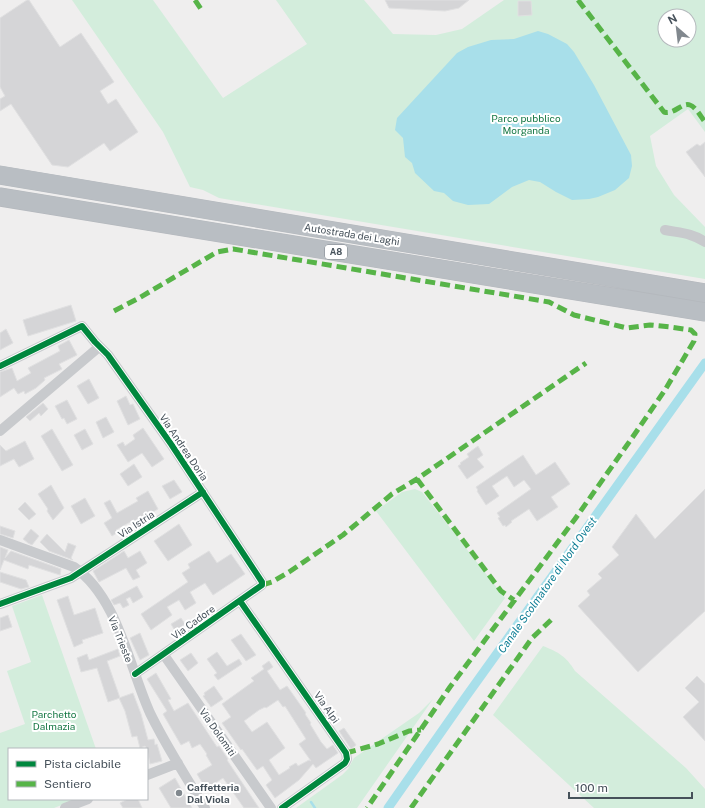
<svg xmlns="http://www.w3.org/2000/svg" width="705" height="808" viewBox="0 0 705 808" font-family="'Public Sans',sans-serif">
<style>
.green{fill:#d3eddc;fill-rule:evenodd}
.water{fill:#a8dfea}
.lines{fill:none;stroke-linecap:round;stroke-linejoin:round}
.stream{stroke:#a8dfea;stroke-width:2.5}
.canal{stroke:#a8dfea;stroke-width:9}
.building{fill:#d5d5d7;stroke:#e0e0e1;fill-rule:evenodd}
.motorway-casing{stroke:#b4b8bd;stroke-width:19}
.minor{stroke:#c8cacd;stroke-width:10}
.motorway{stroke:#b9bec3;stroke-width:18}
.quiet{stroke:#57b448;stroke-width:5;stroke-dasharray:10 5;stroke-linecap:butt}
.cycleway-casing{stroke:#fff;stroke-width:8}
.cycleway{stroke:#00873e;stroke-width:6}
.poi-dot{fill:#81888e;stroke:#fff;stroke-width:1.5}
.labels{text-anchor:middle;stroke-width:4;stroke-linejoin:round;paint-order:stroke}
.shield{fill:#fff;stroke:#7e858c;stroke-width:1}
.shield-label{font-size:9px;font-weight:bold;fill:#46515a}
.park-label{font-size:10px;fill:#187946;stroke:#fff}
.street-label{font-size:10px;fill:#46515a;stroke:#fff}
.poi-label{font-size:10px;font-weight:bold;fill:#46515a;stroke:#fff;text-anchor:start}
.water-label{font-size:11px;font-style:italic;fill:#0f7e95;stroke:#fff}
</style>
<rect width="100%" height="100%" fill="#efeeee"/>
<path class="green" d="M72,0h81l70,98 84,-54 -31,-44h88l29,34 43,1 26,-6 42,-29h201v132l-17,-23 -38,27 6,30 18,29 31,32v52l-486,-81 -16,-8 -13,-3 -27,-55zM665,16h24v24h-24z
M415,489l7,3 83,106 -31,43 -98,-130 26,-19z
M42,595l54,154h-87v50h68l-23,9h-54v-75l25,-9 -18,-53 24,-9 -19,-56z
M543,646c15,6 23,10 32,25l111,97 19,21v19h-111l-101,-93z
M433,699l-76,109h-61l46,-33 6,-6 6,-11 65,-45z"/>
<path class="water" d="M538,31l10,3 19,10 7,8 20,33 37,70 1,11 -3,12 -14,12 -17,7 -9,2 -17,1 -16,-8 -16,-10 -11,-2 -17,7 -23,17 -21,1 -15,-4 -9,-8 -10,-2 -19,-18 -3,-10 -7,-6 -2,-19 -8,-8 2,-12 60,-65 11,-6 23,-7 23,-1z"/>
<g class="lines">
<path class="stream" d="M311,802l4,6"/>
<path class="canal" d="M388,808l77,-110 240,-335"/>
</g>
<path class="building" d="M27,0h2l31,47 21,-14 33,49 -14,9 8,13 8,-5 22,33 -28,19 -6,-8 -36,24 -16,-2 -41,-61 -11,7v-12l5,-3 -5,-9v-69z
M385,0h84l-10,8 -14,3 -56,-3z
M518,1h13l1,14 -14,1z
M705,142v35l-19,-25 11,-8 3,2z
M71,305l5,16 -48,15 -5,-16z
M6,329l7,14 -13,7v-17z
M69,340l8,15 -18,9 3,5 -18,9 1,2 -9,8 -11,6 -1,-3 -6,3 -4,-6 -14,9v-25l12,-4 5,13 14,-8 -3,-5 32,-17 -2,-5z
M89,379l10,19 -11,6 -11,-18z
M126,396l4,9 3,-1 7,15 -12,6 -11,-24z
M67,400l10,19 -10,5 -3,-6 -2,1 -7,-13z
M43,403l5,6 -7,7 -2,-3 -9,8 -4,-4z
M106,417l8,15 -11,6 -7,-16z
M143,428l21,31 -12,8 -10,-14 -14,9 -11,-17 6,-3 2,4 10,-7 -2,-4z
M52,429l21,36 -11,6 -21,-35z
M85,429l8,15 -11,6 -8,-15z
M25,441l9,18 -15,8 -5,-8 -14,7v-21l6,6z
M478,446l5,9 -6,4 7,8 -17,12 -9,-13 3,-2 -1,-1 9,-6 -2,-3z
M523,455l13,20 19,-13 15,22 -19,13 7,10 -21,14 -8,-12 -18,12 1,1 -6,5 -1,-2 -2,1 -5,-8 2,-1 -3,-4 34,-24 -7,-9 -10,7 -7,-11 -15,10 7,10 -13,9 -9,-14 1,-1 -2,-3z
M134,464l8,13 -14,9 -8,-12z
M174,480l8,12 -12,7 -8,-13z
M51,485l13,23 -11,12 -6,-9 1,-2 -10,-15z
M705,489v122l-67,61 -60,-66 12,-11 -3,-4 15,-13 -4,-4 21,-19 -7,-8 24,-33 19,25z
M148,491l10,18 -25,15 -1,-3 -16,9 2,2 -6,4 -8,-13 8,-5 -8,-15 6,-3 7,13 21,-12 -2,-3z
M85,498l10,18 -14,8 -10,-18z
M25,502l11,12 -7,6 -11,-11z
M179,524l13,21 -24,16 -14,-20z
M0,526l15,5 -2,7 -13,-4z
M31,529l8,7 -7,9 -4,-2 -5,-4z
M47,534l18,18 3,-9 8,3 -5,12 2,2 -24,-9 -9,-9z
M0,547l8,3 -3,8 6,-7 50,18 -1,6 -31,-10 -1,4 -24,-9 -4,10z
M124,551l4,7 12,-7 7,12 -11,7 4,7 -7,3 -7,-12 -27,14 -6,-11z
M209,551l8,12 14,-9 14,20 -32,21 -8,-12 -15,9 6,11 -11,7 -6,-10 -12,7 5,8 -21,15 -10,-16 47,-32 -6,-9 8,-5 -2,-4z
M0,572l26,8 3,7 -8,2 -21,-7z
M137,586l6,11 -10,6 -3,-6 -4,2 3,6 -6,3 -3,-5 -6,2 -3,-5z
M68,596l6,19 21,-7 8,25 -21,7 1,3 -9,4 -17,-47z
M8,615l4,12 -12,4v-13z
M181,618l4,6 -10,7 -4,-7z
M140,633l9,22 -9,5 -10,-22z
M241,634l15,21 -10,6 -15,-21z
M118,649l2,7 -13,5 13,37 -12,4 -11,-34 -16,4 -4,-14 10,-4 2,6z
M217,652l10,14 12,-7 3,5 -24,16 -4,-5 3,-2 -10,-14z
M191,653l7,10 -10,8 -8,-11z
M269,661l4,6 -6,4 13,19 7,-4 19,27 -1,1 6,9 -1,1 11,18 6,7 6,-4 5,8 -22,15 -3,-4 -14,16 -24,18 -9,-13 6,-5 -9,-14 -6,4 -15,-21 -1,1 -19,-27 9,-6 -9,-13 32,-23 -3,-3 13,-9 -2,-3zM278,700l5,7 2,-1 21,33 -7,5 12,17 -2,-1 -11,6 -2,-3 -7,4 1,1 -11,7 -10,-15 16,-12 -18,-26 -15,10 -8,-11 15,-11 6,-3 1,1z
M156,673l15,26 -3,1 6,11 14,-8 29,44 2,-1 9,13 -1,1 32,48h-15l-21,-30 -17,11 -9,-15 15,-9 -6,-10 1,-1 -7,-10 -8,4 -3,-7 -8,4 -18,-31 4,-3 -20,-32z
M697,676l8,8v57l-22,-24 16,-15 -14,-14z
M214,686l9,13 -12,8 -8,-11 2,-1 -1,-2z
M133,693l8,21 7,26 6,-1 1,6 2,-1 5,17 -12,3 -3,-15 -2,-3 -5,2 -3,-12 -5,1 -7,-26 -6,-13z
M344,728l12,17 -5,4 -12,-18z
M175,778l17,30h-21l-12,-20z
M128,799h10l4,9h-19l-3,-5z"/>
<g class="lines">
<g class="motorway-casing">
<path id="motorway" d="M0,175l705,118
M0,197l705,115"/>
</g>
<path class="minor" d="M665,230c15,3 27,3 40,12
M0,366l82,-40 13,16 13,13 63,89 91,138v3l-127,89
M0,431l99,-84
M0,540l74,27c44,30 55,100 76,146 16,33 36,64 55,95
M240,601l106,152 1,6 -2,4 -63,45
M0,604l71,-26 132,-86
M164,655l107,153
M147,775l31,-12
M65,808l23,-9"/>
<use href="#motorway" class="motorway"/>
<path class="quiet" d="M195,0l6,9
M578,0l86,112c10,3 18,-10 26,-7 6,2 11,12 15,17
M114,311l25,-13 78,-46 16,-3 316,53 25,13 53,13 23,-3 20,2 21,3 4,4 -1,7 -29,49 -33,48 -57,81 -125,168 -83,121
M417,479l84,112 13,9
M262,585l10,-3 17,-10 54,-37 49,-41 25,-15 169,-116
M346,753l32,-9 31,-13 12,-1
M411,808l121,-170 19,-18"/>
<g class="cycleway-casing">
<path id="cycleway" d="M0,366l82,-40 13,16 13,13 63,89 91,138v3l-127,89
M240,601l106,152 1,6 -2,4 -63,45
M0,604l71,-26 132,-86"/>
</g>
<use href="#cycleway" class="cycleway"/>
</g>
<circle class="poi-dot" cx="179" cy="793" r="4"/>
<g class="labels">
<rect class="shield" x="325" y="245" width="22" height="14" rx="3"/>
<g class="shield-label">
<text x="336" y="255">A8</text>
</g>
<g class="park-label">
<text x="526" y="122">Parco pubblico<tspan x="526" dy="12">Morganda</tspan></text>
<text x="54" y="718">Parchetto<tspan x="54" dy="12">Dalmazia</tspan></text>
</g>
<g class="street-label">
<text transform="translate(352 234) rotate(9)" y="4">Autostrada dei Laghi</text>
<text transform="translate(184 447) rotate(56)" y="4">Via Andrea Doria</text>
<text transform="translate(136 524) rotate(-33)" y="4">Via Istria</text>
<text transform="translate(193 622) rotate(-36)" y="4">Via Cadore</text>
<text transform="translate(121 639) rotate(68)" y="4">Via Trieste</text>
<text transform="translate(327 707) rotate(55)" y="4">Via Alpi</text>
<text transform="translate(218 732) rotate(55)" y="4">Via Dolomiti</text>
</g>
<g class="poi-label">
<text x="187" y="791">Caffetteria<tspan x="187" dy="12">Dal Viola</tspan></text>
</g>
<g class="water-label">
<text transform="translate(547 585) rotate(-55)" y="4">Canale Scolmatore di Nord Ovest</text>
</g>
</g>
<rect x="8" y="748" width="140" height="52" fill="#ffffff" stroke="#b5b9bd"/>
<rect x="16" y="761" width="20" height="6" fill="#00873e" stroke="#b5b9bd"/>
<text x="44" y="768" font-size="12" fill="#46515a">Pista ciclabile</text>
<rect x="16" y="781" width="20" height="6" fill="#57b448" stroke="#b5b9bd"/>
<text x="44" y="788" font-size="12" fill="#46515a">Sentiero</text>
<g transform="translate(677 28) rotate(332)"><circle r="19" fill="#ffffff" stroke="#b5b9bd"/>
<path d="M0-3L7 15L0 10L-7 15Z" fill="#81888e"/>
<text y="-6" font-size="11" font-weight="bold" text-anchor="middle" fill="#46515a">N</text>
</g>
<path d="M569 792v6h123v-6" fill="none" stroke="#46515a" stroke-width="2"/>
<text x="575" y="792" font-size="12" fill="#46515a" stroke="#ffffff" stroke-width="3" paint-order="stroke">100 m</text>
</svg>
